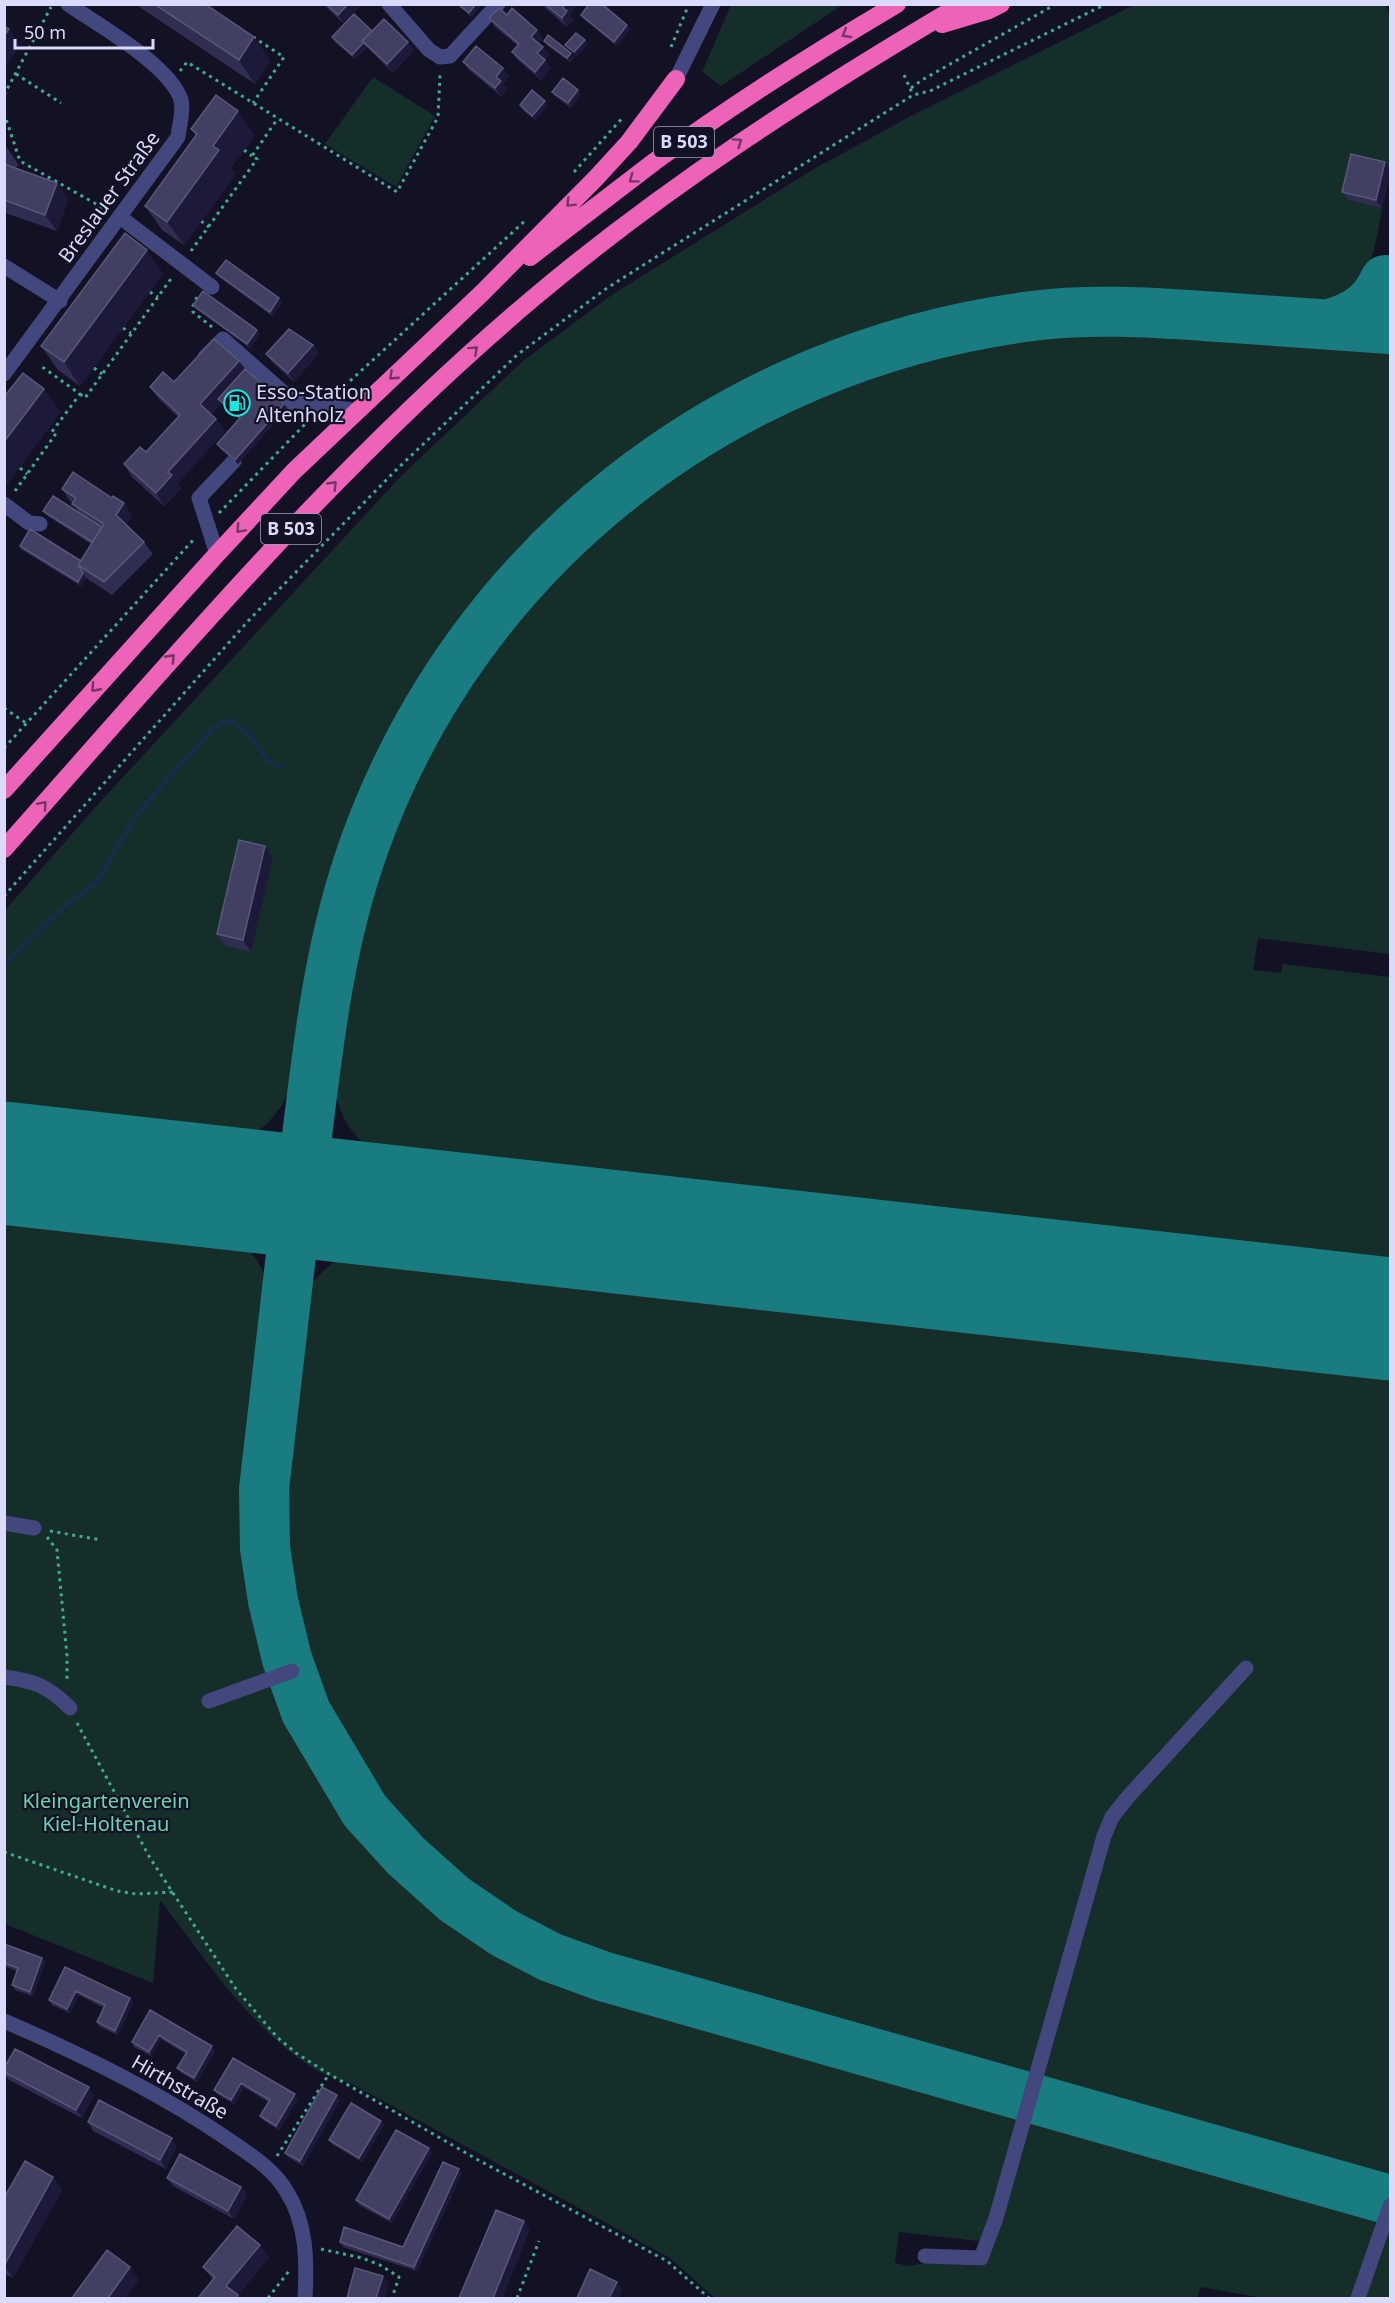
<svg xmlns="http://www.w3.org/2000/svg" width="1395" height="2303" viewBox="0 0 1395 2303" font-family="'Noto Sans',sans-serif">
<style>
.green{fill:#162e2a}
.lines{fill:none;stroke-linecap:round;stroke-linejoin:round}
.stream{stroke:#142e46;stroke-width:5}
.taxiway{stroke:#187c81;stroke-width:50}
.runway{stroke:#187c81;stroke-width:123}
.path{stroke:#3eab96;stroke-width:3;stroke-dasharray:3 4.5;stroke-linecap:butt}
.minor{stroke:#42487e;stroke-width:15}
.highway{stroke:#ed63b8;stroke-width:18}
.wall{fill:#2f2d51}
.shaded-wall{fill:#1c1a38}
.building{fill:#414063;stroke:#59587b;stroke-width:1.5}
.oneway{stroke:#753667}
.labels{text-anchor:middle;stroke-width:4.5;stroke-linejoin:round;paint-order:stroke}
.shield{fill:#131225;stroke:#9e9fbb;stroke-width:1.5}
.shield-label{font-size:18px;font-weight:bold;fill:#dadbfb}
.street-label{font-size:20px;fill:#dadbfb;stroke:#131225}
.poi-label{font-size:20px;fill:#dadbfb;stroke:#131225;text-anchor:start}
.park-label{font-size:20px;fill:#6ed3ac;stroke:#131225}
</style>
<rect width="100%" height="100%" fill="#131225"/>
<path class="green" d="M731,5v-1l111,1 -121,81 -19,-14z
M1134,5h252l4,14v151l-42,30 34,8c-6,30 -9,75 -41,89 -6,2 -13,3 -19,5l-232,-12 -94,7 -99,26 -95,31 -103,52 -111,77 -72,72 -79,95 -61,112 -40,92 -21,79 -14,69 -9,80 -9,22 -16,20 -21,15 -241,-28v-201l96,-109 300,-325 122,-115 90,-67 201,-125 97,-53z
M373,77l62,39 -39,71 -71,-43z
M1090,334l99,2 201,14v604l-132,-16 -5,32 28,3 2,-9 107,13v292l-1009,-112c-30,-21 -44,-41 -47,-78l17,-110 16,-63 35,-102 56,-101 44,-65 44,-51 50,-52 64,-55 81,-48 109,-51 124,-35z
M4,1213l231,26c20,12 30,32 35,54l-23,207 1,41 6,52 18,73 -6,9 2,10 10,2 31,65 30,52 60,67 50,45 37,24 75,39 131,41 321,92 4,5 -33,119 -6,5 -79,-9 -4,31 13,3 18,-3 55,3 13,-30 31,-112 8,-6 343,97 3,6 -26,77h-90l-62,-11 -4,11h-482l-45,-40 -318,-174c-11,-4 -24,-7 -34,-13 -67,-40 -111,-110 -158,-171l-7,83 -148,-59z
M353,1253l1037,118v809l-801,-227 -50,-23 -54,-33 -54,-41 -50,-54 -40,-60 -28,-64 -24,-83 -5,-41 -2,-55 19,-190c9,-28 24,-45 52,-56z
M1390,2226v72h-27z"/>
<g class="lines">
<path class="stream" d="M4,965l62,-60 30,-22 41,-69 76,-86 16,-8 21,15 18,27 14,5"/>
<path class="taxiway" d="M1330,324c27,-8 43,-18 55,-44
M396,1202c-27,-6 -80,-20 -88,-51 -1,-4 -1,-10 -1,-15 12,-99 23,-195 57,-290 104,-291 363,-491 668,-530 62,-8 125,-3 187,1 57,4 114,8 171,12
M433,1211c-32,0 -109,-7 -132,19 -4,4 -6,11 -9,16l-28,243 1,59 8,53 14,58 19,53 59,99 41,45 48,43 50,34 46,24 52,19 788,224"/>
<path class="runway" d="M4,1163l1386,156"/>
<path class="path" d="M253,37l31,20 -31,46
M671,47l18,-43
M180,71l7,-9 210,130 41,-75 2,-43
M16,74l45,29
M904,75l9,20
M911,88l11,-8 134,-76
M4,95l47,-88
M4,113l16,48 85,48
M244,150l8,6
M574,172l50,-56
M201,221l8,6
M191,251l66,-92 -5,-3 26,-38
M150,292l8,5
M197,297l-5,11 1,4 19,15
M123,328l8,5
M94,368l8,6
M339,391l188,-172
M80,394l5,4 88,-122
M20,468l7,6
M15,491l40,-56 -4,-2 29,-39 -39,-28
M219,513l90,-93
M4,708l22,15
M4,748l190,-209
M4,896l245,-276 147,-150 121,-115 90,-67 306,-193 17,-4 176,-87
M50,1531l51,9
M47,1537l10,13 10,106v26
M77,1723l73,135 86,131 41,48 19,16 33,21 151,87 187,100 42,37
M4,1852l113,39 19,3 38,-2
M277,2156l52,-82
M321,2249l41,9 18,7 19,12 -7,21
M268,2298l21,-27
M517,2298l22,-57"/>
<path class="minor" d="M389,4l40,46 11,7 10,-1 48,-52
M676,79l37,-75
M120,217l92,70
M4,266l56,35
M205,357l18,-18 69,61
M4,374l174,-237c1,-11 6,-27 3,-37 -11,-35 -83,-75 -113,-96
M286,406l6,-6 65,11
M4,504l25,19 11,1
M217,554l-18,-56 35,-37
M4,1523l30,5
M4,1677c31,4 44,9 66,31
M209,1701l83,-30
M4,2021c77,33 153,70 222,117 23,16 47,30 61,54 20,32 20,70 18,106
M925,2256l56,2 15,-40 108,-382 8,-19 15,-19 119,-130
M1358,2298l32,-92"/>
<path class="highway" d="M942,24l47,-14 12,-6
M530,257c42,-32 83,-64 124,-95 78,-57 160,-109 243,-158
M4,790l213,-236 77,-83 188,-178 114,-115 33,-36 47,-63
M4,849c169,-191 333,-385 527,-549 135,-114 280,-207 431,-296"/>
</g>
<path class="wall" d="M135,4h70l66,57 -16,23z
M323,4h38l-17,20z
M456,4h26l-10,13z
M541,4h33l2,3 -6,7 3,6 -6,7z
M507,15l36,23 -4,5 10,12 -5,5 7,8 -10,12 -23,-20 -6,-8 6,-6 -23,-19 -6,-9z
M581,15l46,10 3,4 -13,17 -33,-27z
M372,31l42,19 -21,23 -26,-26 -12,12 -20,-17 -3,-5z
M544,41l30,16 -4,5 -23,-17z
M463,62l40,6 6,9 -6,7 4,5 -6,7 -32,-26z
M552,92l29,2 -10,14 -16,-12z
M520,105h28l-13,15 -13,-11z
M191,129l64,6 -24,33 5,6 -52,71 -22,-15 -17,-24 51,-70z
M4,144l15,21 -4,3 42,15 11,16 -11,32 -49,-17 -4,-3z
M1385,162l5,7v3l-8,36 -34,-8 -6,-8z
M216,273l63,25 3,5 -10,13 -53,-39z
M163,274l-83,112 -22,-16 -17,-24z
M193,305l67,29 -10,14 -54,-39z
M313,345l6,8 -25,29 -22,-20 -6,-8z
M239,361l6,8 42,39 -49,56 -18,-15 -3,-5 22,-25 -18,-16 -10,11 5,5 9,12 -47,52 3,5 -17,18 -32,-29 -8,-13 22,-12 32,-35 -19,-18 -9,-12 24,-5z
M62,489l70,26 -6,10 18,17 9,12 -41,41 -26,-17 -5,8 -59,-36 -2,-4 61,15 10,-17 -45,-29 -3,-4 36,2 -6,-10 -3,-2z
M265,846l8,13 -22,93 -25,-6 -9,-12z
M4,1944l41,18 -12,34 -18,-6 -3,-5 5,-14 -13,-5z
M65,1967l65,31 3,4 -15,33 -18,-8 -3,-5 7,-14 -25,-13 -9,18 -18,-8 -3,-5z
M150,2010l65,41 -18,31 -17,-10 -3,-4 9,-14 -25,-15 -10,17 -17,-9 -2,-5z
M233,2058l65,41 -19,31 -16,-10 -3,-4 8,-14 -24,-15 -10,17 -17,-10 -3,-4z
M4,2068l90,27 -12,23 -73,-38 -5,-6z
M340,2100l-37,66 -15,-9 -3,-4z
M381,2121l3,4 -22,37 -30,-18 -3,-4z
M88,2122l89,24 -11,23 -73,-38z
M432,2152l-40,71 -33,-18 -3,-5z
M459,2169l3,4 -45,98 -74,-24 -3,-5 63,5z
M53,2177l9,13 -49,88 -9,-4v-76z
M167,2178l74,9 6,8 -13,24 -61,-33z
M269,2257l-31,38 3,3h-43l15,-18 -10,-13z"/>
<path class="shaded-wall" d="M348,4h13l-17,20 -6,-9z
M476,4h6l-10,13 -3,-4z
M565,4h9l2,3 -6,7 3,6 -6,7 -5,-9 1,-10z
M627,25l3,4 -13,17 -3,-4z
M9,29l12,17 -17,21v-31z
M537,30l6,8 -6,7 -6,-8z
M254,37l17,24 -16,23 -16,-24z
M585,40l3,4 -12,13 -2,-5z
M408,42l6,8 -21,23 -6,-9z
M364,43l3,4 -12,12 -3,-4z
M543,47l6,8 -6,7 -6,-9z
M571,53l3,4 -4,5 -3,-4z
M545,60l6,8 -10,12 -6,-8z
M503,68l6,9 -6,7 4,5 -6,7 -6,-8 1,-11z
M578,90l3,4 -10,14 -3,-5z
M545,101l3,4 -13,15 -3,-4z
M238,111l17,24 -24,33 5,6 -52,71 -17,-23 46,-76z
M1385,162l5,7v3l-8,36 -6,-8z
M57,183l11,16 -11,32 -12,-16z
M147,250l16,24 -83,112 -16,-24z
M279,298l3,5 -10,13 -2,-4z
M257,330l3,4 -10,14 -3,-4z
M313,345l6,8 -25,29 -6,-9z
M239,361l9,12 -30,26 3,4 -13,13 -8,-12z
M44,389l17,23 -57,77v-47z
M284,404l3,4 -49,56 -3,-4z
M216,419l9,12 -47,52 3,5 -17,18 -8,-13 12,-21z
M124,503l8,12 -8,13 -8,-13z
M83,573l3,5 -5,8 -3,-4z
M265,846l8,13 -22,93 -8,-12z
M42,1958l3,4 -12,34 -3,-4z
M76,1991l3,4 -9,18 -3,-4z
M130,1998l3,4 -15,33 -3,-4z
M159,2035l2,4 -10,17 -2,-4z
M212,2046l3,5 -18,31 -3,-4z
M241,2083l3,4 -10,17 -3,-4z
M89,2087l5,8 -12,23 -6,-8z
M295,2094l3,5 -19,31 -3,-4z
M337,2095l3,5 -37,66 -3,-5z
M381,2121l3,4 -22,37 -3,-4z
M172,2138l5,8 -11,23 -6,-9z
M429,2148l3,4 -40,71 -3,-4z
M459,2169l3,4 -45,98 -3,-4z
M53,2177l9,13 -49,88 -9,-12z
M241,2187l6,8 -13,24 -6,-8z
M524,2221l6,8 -27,69h-10z
M260,2245l9,12 -34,41 -9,-12z
M130,2267l9,13 -14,18h-17z
M383,2276l6,8 -4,14h-9z
M617,2282l6,8 -4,8h-10z"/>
<path class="building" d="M154,4h51l49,33 -15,23z
M326,4h22l-10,11z
M458,4h18l-7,9z
M545,4h20l-2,4 4,3 -5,7z
M589,4h13l25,21 -13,17 -33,-27z
M499,8l8,7 5,-7 25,22 -6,7 12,10 -6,6 8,7 -10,12 -23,-20 7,-8 -30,-26z
M354,14l18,17 -10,10 2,1 -12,13 -20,-18z
M384,19l24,23 -21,22 -25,-23z
M4,26l5,3 -5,7z
M576,33l9,7 -11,12 -9,-7z
M548,35l23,18 -4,5 -23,-17z
M476,46l27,22 -7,9 5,4 -6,7 -32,-26z
M563,78l15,12 -10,13 -16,-11z
M532,90l13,11 -13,15 -12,-11z
M216,95l22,16 -25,35 6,4 -52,72 -22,-16 52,-72 -6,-5z
M1351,154l34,8 -9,38 -34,-8z
M4,164l53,19 -12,32 -41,-15z
M125,233l22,17 -83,112 -23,-16z
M226,260l53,38 -9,14 -54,-39z
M203,291l54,39 -10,14 -54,-39z
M289,329l24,16 -25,28 -22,-19z
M214,339l25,22 -39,43 16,15 -48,53 4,3 -16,18 -32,-29 16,-17 6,5 34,-37 -30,-28 13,-15 11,10z
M245,369l39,35 -49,56 -18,-16 23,-26 -22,-19z
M23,373l21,16 -40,53v-45z
M73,472l39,26 1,-2 11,7 -8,12 28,27 -40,40 -26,-17 26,-41 -32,-20 4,-6 -14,-9z
M53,496l49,31 -10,15 -49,-31z
M30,529l51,32 -3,4 5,8 -5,9 -58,-36z
M239,840l26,6 -22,94 -26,-6z
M4,1944l38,14 -12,34 -18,-7 6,-17 -14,-5z
M65,1967l65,31 -15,33 -18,-9 8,-17 -29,-14 -9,18 -18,-9z
M150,2010l62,36 -18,32 -17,-10 10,-16 -28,-17 -10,17 -17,-10z
M15,2049l74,38 -13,23 -72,-38v-4z
M233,2058l62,36 -19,32 -16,-10 10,-16 -29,-17 -10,17 -17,-10z
M322,2087l15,8 -37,66 -15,-8z
M99,2100l73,38 -12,22 -72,-38z
M351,2103l30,18 -22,37 -30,-18z
M396,2130l33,18 -40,71 -33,-19z
M180,2154l61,33 -13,24 -61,-33z
M25,2161l28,16 -49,89v-68z
M443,2162l16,7 -45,98 -74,-25 4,-15 59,20z
M496,2210l28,11 -31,77h-34z
M237,2226l23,19 -34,41 12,9 -2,3h-38l17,-21 -12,-10z
M107,2250l23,17 -22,31h-36z
M355,2268l28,8 -7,22h-29z
M590,2269l27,13 -8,16h-32z"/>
<defs><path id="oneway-chevron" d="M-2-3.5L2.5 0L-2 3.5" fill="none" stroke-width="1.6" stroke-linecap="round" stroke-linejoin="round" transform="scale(1.5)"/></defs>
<g class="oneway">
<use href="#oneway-chevron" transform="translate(846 34) rotate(149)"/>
<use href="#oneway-chevron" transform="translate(738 142) rotate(-35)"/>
<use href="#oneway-chevron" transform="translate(633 179) rotate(143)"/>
<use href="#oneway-chevron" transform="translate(570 203) rotate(135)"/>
<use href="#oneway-chevron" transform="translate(474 350) rotate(-42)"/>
<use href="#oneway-chevron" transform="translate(393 376) rotate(137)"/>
<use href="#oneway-chevron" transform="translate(333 485) rotate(-46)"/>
<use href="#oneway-chevron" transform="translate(240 529) rotate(133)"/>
<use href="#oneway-chevron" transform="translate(171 658) rotate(-48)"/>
<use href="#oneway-chevron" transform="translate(95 688) rotate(132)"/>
<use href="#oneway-chevron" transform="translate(43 805) rotate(-49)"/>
</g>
<defs>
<g id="fuel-ring" transform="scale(1.35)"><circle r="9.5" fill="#131225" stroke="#1ce5dd" stroke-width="1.5"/><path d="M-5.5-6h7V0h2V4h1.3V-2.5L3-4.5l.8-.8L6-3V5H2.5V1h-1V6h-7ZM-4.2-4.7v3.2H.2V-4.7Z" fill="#1ce5dd"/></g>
</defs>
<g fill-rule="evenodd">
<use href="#fuel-ring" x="237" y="403"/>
</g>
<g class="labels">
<g class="shield">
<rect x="654" y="127" width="60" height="30" rx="4.5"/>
<rect x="261" y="514" width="60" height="30" rx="4.5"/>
</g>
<g class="shield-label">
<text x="684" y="148">B 503</text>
<text x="291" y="535">B 503</text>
</g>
<g class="street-label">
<text transform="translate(109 197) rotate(-54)" y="7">Breslauer Straße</text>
<text transform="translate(180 2087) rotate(30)" y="7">Hirthstraße</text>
</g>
<g class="poi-label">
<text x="256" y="399">Esso-Station<tspan x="256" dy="23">Altenholz</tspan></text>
</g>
<g class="park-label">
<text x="106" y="1808">Kleingartenverein<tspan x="106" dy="23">Kiel-Holtenau</tspan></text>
</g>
</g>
<rect width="1395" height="2303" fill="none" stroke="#dadbfb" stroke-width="12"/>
<path d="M15 39v9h138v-9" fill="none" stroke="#dadbfb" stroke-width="3"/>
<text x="24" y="39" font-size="18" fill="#dadbfb" stroke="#131225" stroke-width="4.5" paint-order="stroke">50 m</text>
</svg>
